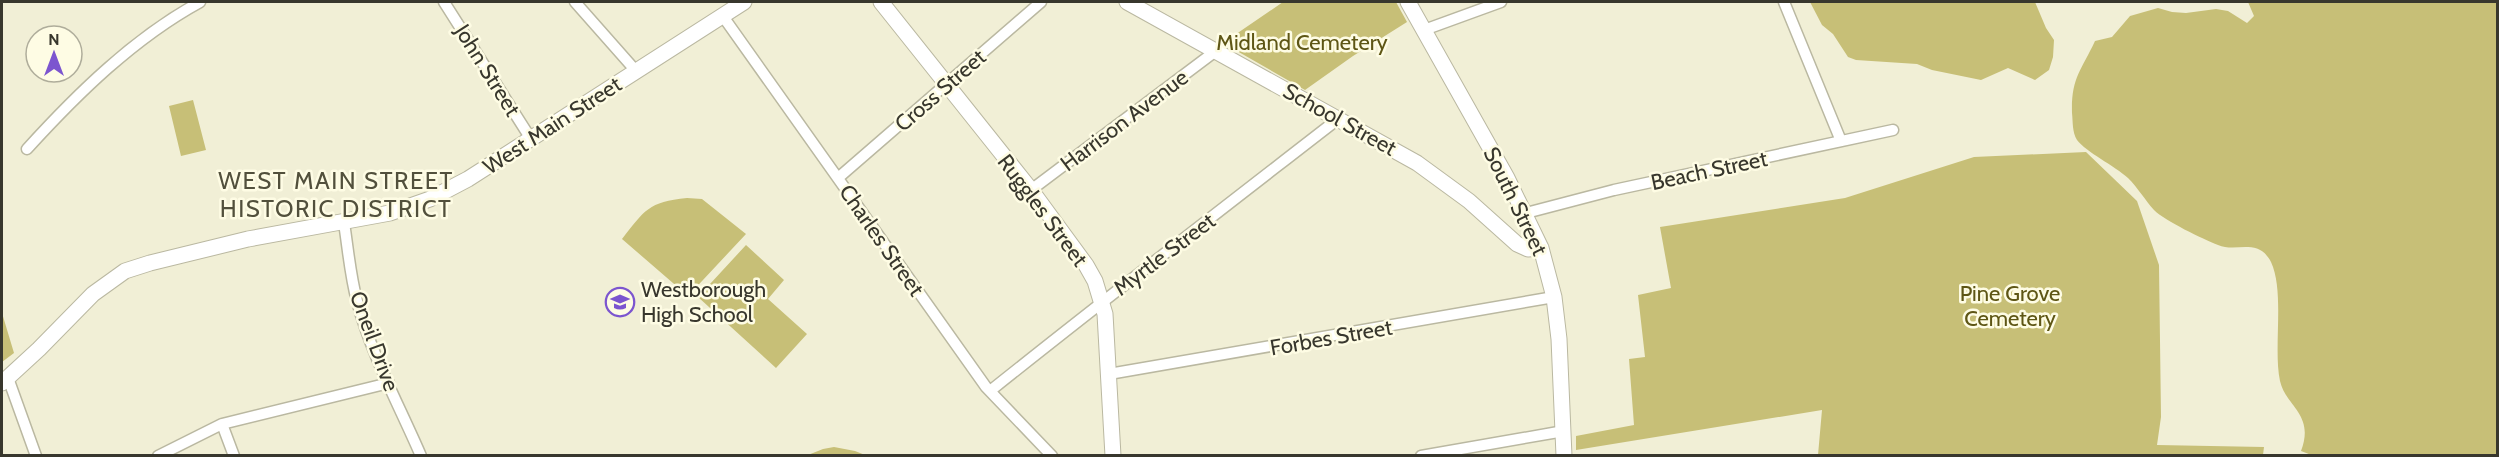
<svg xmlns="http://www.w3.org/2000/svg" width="2499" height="457" viewBox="0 0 2499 457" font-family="Cabin,sans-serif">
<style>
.green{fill:#c7bf77}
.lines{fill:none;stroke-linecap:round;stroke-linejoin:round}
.street-casing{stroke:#bab8a1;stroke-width:13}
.secondary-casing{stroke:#bab8a1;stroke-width:17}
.street{stroke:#fff;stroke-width:10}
.secondary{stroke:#fff;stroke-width:15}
.labels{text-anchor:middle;stroke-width:5;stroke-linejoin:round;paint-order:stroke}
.park-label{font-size:22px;fill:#5e5615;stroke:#fefce4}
.street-label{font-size:22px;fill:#38372d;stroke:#fefce4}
.poi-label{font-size:22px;fill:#38372d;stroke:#fefce4;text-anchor:start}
.neighbourhood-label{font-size:24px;letter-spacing:1.5px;fill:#52503c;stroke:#fefce4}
</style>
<rect width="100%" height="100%" fill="#f1efd6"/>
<path class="green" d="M1283,2h113l11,20 -54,34 -48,34 -82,-47z
M1810,2h225l11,26 8,12 -1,17 -4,13 -14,10 -27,-12 -27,12 -49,-10 -15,-6 -61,-4 -8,-3 -15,-23 -11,-9z
M2248,2h249v453l-183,1 -13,-5c14,-37 -15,-44 -21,-70 -7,-33 5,-89 -9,-119 -13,-25 -35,-9 -53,-17 -15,-6 -53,-24 -64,-35 -9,-10 -16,-22 -26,-32 -13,-12 -42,-26 -51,-38 -5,-8 -4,-18 -5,-27 -1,-35 9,-42 23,-72l17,-4 18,-21 28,-8 14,4 14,1 30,-4 12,2 19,12 7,-7z
M193,100l13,50 -25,6 -12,-50z
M2086,152l51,49 22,64 2,152 -4,28 107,2 -1,8h-445l4,-45 -246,40v-14l58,-11 -5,-66 16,-2 -7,-62 33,-7 -11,-61 185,-29 129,-41z
M687,198l15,1 44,35 -58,62 -66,-57c23,-29 26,-37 65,-41z
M746,245l38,35 -16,19 39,35 -31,34 -78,-71z
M2,313l12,40 -12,9z
M834,447l21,4 10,4h-57l15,-6z"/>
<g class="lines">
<g class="street-casing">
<path id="street" d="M444,2l87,137
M575,2l61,69
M1784,2l57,139
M722,15l264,372 66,69
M1424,30l77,-28
M27,149c50,-55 107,-111 173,-147
M838,178l203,-176
M1031,190l186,-140
M1526,213l88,-23 279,-60
M344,223c4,25 6,52 13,78 14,53 42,104 64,155
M1109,374l445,-77
M8,378l28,78
M990,391c115,-92 232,-182 348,-272
M222,424l12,32
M158,456l64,-32 167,-41
M1421,456l143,-25"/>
</g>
<g class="secondary-casing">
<path id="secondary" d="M881,2l150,188 55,75 9,16 10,33 8,142
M1127,2l290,161 52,38 48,43 11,5 13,-1
M1408,2l99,176 34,70 13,49 5,42 5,117
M2,383l37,-34 54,-55 32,-23 25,-8 98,-24 142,-26 40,-14 38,-20 276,-177"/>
</g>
<use href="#street" class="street"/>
<use href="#secondary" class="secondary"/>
</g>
<defs>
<g id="school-ring" transform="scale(1.5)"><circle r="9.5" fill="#fefce4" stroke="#7c55cf" stroke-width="1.5"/><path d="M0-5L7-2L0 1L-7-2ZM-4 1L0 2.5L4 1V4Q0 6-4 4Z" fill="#7c55cf"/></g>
</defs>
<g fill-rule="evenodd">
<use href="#school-ring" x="620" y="302"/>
</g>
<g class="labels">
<g class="park-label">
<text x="1302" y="50">Midland Cemetery</text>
<text x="2010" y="301">Pine Grove<tspan x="2010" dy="25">Cemetery</tspan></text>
</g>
<g class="street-label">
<text transform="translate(488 70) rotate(58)" y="8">John Street</text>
<text transform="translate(940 90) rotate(-41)" y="8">Cross Street</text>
<text transform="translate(1340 119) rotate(29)" y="8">School Street</text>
<text transform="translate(1124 120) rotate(-37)" y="8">Harrison Avenue</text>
<text transform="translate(552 125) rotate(-33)" y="8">West Main Street</text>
<text transform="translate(1709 170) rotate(-12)" y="8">Beach Street</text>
<text transform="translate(1516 201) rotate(64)" y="8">South Street</text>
<text transform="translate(1043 210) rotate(53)" y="8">Ruggles Street</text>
<text transform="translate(882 240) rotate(55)" y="8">Charles Street</text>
<text transform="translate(1164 254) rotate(-37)" y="8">Myrtle Street</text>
<text transform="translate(1331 337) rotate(-10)" y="8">Forbes Street</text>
<text transform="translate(375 341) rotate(70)" y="8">Oneil Drive</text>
</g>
<g class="poi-label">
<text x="641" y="297">Westborough<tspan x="641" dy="25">High School</tspan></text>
</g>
<g class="neighbourhood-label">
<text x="336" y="189">WEST MAIN STREET<tspan x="336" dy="28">HISTORIC DISTRICT</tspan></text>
</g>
</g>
<rect width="2499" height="457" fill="none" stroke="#38372d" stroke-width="6"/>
<g transform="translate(54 54)"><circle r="28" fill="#fefce4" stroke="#afad9b" stroke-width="1.5"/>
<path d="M0-4.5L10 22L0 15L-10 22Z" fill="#7c55cf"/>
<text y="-9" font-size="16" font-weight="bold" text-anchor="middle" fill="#38372d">N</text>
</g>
</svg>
